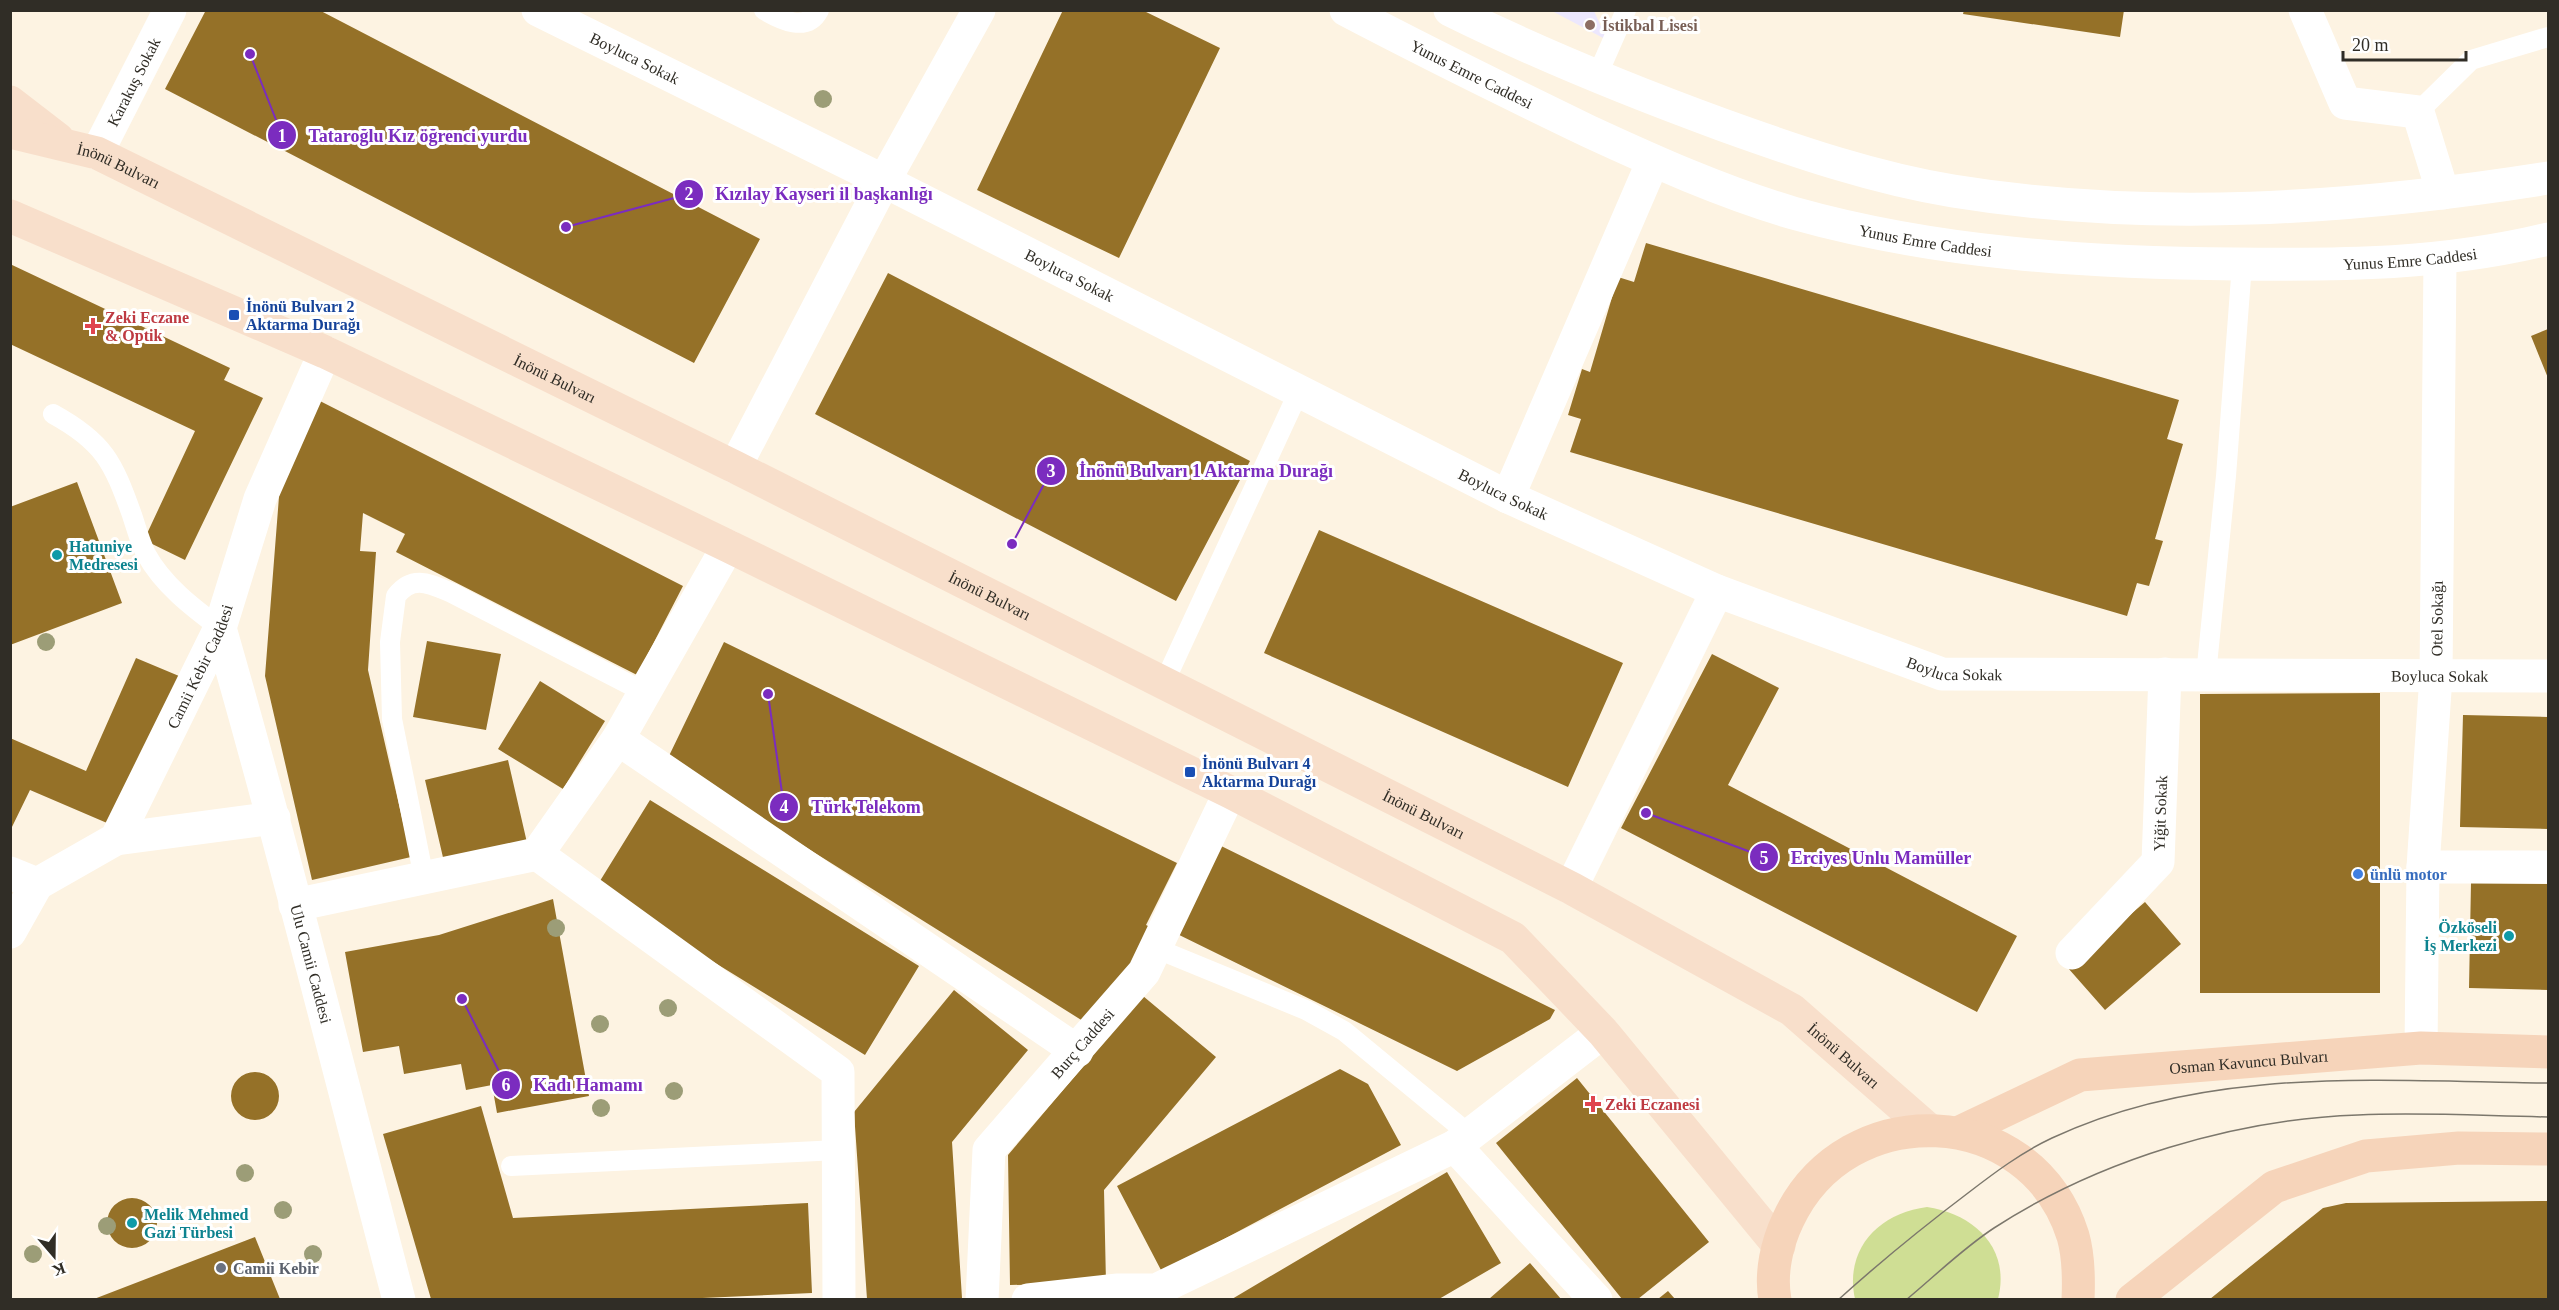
<svg xmlns="http://www.w3.org/2000/svg" width="2559" height="1310" viewBox="0 0 2559 1310" font-family="Georgia,serif">
<style>
.education{fill:#ece7fd}
.green{fill:#cfde94}
.building{fill:#957128}
.lines{fill:none;stroke-linecap:round;stroke-linejoin:round}
.service{stroke:#fff;stroke-width:20}
.minor{stroke:#fff;stroke-width:33}
.tertiary{stroke:#fff;stroke-width:33}
.primary{stroke:#f8dfcb;stroke-width:33}
.trunk{stroke:#f6d4ba;stroke-width:33}
.tram{stroke:#7c776c;stroke-width:1.5}
.tree{fill:#9c9d77}
.education-dot{fill:#8d6e63;stroke:#fff;stroke-width:2}
.transit-dot{fill:#1a4fb4;stroke:#fff;stroke-width:2}
.health-dot{fill:#e0444e;stroke:#fff;stroke-width:2}
.culture-dot{fill:#0f9aa8;stroke:#fff;stroke-width:2}
.shop-dot{fill:#3f7fe0;stroke:#fff;stroke-width:2}
.worship-dot{fill:#6b7280;stroke:#fff;stroke-width:2}
.labels{text-anchor:middle;stroke-width:6;stroke-linejoin:round;paint-order:stroke}
.education-label{font-size:16px;font-weight:bold;fill:#785e54;stroke:#fff;text-anchor:start}
.street-label{font-size:16px;fill:#302d26;stroke:#fff}
.transit-label{font-size:16px;font-weight:bold;fill:#164399;stroke:#fff;text-anchor:start}
.health-label{font-size:16px;font-weight:bold;fill:#be3a42;stroke:#fff;text-anchor:start}
.culture-label{font-size:16px;font-weight:bold;fill:#0d838f;stroke:#fff;text-anchor:start}
.shop-label{font-size:16px;font-weight:bold;fill:#366cbe;stroke:#fff;text-anchor:start}
.worship-label{font-size:16px;font-weight:bold;fill:#5b616d;stroke:#fff;text-anchor:start}
.leader{fill:none;stroke:#7b2cbf;stroke-width:2}
.callout-dot{fill:#7b2cbf;stroke:#fff;stroke-width:2}
.mark-label{font-size:18px;text-anchor:middle;font-weight:bold;fill:#fff}
.callout-label{font-size:18px;text-anchor:middle;font-weight:bold;fill:#7b2cbf;stroke:#fff;stroke-width:6;stroke-linejoin:round;paint-order:stroke}
</style>
<rect width="100%" height="100%" fill="#fdf3e2"/>
<path class="education" d="M1552,11h42l13,29z"/>
<path class="green" d="M1927,1207c47,7 84,41 71,92h-143c-11,-50 24,-86 72,-92z"/>
<path class="building" d="M206,10h113l441,229 -66,124 -529,-274z
M1063,10h79l78,38 -101,210 -142,-68z
M1964,10h160l-4,27 -157,-23z
M1646,243l533,157 -12,39 16,5 -28,95 8,2 -14,45 -12,-3 -10,33 -557,-164 11,-33 -13,-4 14,-46 8,3 28,-95 16,5z
M10,264l220,104 -6,12 39,18 -78,162 -41,-20 51,-109 -185,-87z
M888,273l362,188 -74,140 -361,-187z
M2548,329v49l-17,-42z
M318,400l365,186 -46,89 -241,-123 9,-18 -42,-21 -3,38 16,1 -8,118 43,187 -99,23 -47,-204 16,-205z
M77,482l45,121 -112,42v-138z
M1319,530l304,133 -55,124 -304,-134z
M427,641l74,13 -15,76 -73,-13z
M724,642l453,221 -31,62 12,6 -64,97 -427,-268z
M1712,654l67,34 -51,97 289,151 -40,76 -356,-184z
M136,658l43,18 -65,150 -84,-36 -20,41v-93l76,33z
M540,681l65,40 -42,68 -65,-40z
M2380,693v300h-180v-299z
M2463,715l85,2v112l-88,-2z
M508,760l20,87 -83,19 -20,-86z
M650,800l269,166 -54,89 -270,-166z
M1211,841l344,169 -5,9 -93,52 -290,-142z
M2471,883l77,1v106l-79,-2z
M553,899l36,197 -92,17 -5,-28 -26,5 -5,-26 -57,10 -5,-28 -36,6 -18,-100 94,-17z
M2145,902l36,42 -76,66 -37,-42z
M954,990l74,60 -76,92 10,156 -95,1 -13,-187z
M1143,996l73,61 -112,133 2,93 -96,2 -2,-130z
M1340,1069l28,15 33,61 -239,127 -45,-86z
M231 1096a24 24 0 1 1 48 0a24 24 0 1 1-48 0Z
M1577,1078l132,164 -71,57h-16l-126,-156z
M481,1106l32,112 295,-15 4,90 -132,6h-249l-48,-165z
M1447,1172l54,91 -62,36h-207z
M107 1223a25 25 0 1 1 50 0a25 25 0 1 1-50 0Z
M2548,1201v98h-338l113,-91 23,-5z
M255,1237l25,62h-186z
M1530,1263l31,36h-72z
M1668,1291l7,8h-17z"/>
<g class="lines">
<path class="service" d="M764,10c17,10 43,23 55,0
M1597,76l29,-66
M2418,112l53,-52 77,-23
M53,414c51,28 60,48 79,101 4,12 8,27 14,39 17,31 46,53 74,74
M2206,675l20,-199 16,-212
M1164,683l135,-292
M424,878l-32,-159 -2,-77 6,-46c17,-22 34,-12 56,-3l192,99
M1155,948l151,62 38,21 126,104
M511,1166l327,-16"/>
<g class="minor">
<path id="s1" d="M538,10l346,171 624,316 209,94 225,83 606,2"/>
<path d="M2305,10l40,93 73,9 25,81"/>
<path id="s2" d="M97,153l73,-143"/>
<path d="M735,467l149,-286 95,-171"/>
<path d="M1508,497l145,-336"/>
<path id="s3" d="M220,628c64,223 120,447 179,672"/>
<path d="M618,739l459,312"/>
<path d="M116,839l158,-21"/>
<path d="M537,854l301,218 1,228"/>
<path d="M2423,867h125"/>
<path d="M10,873l27,11"/>
<path d="M1571,888l146,-297"/>
<path d="M295,905l242,-51 81,-115 110,-193"/>
<path id="s4" d="M10,932l27,-48 79,-45 104,-211 40,-129 65,-147"/>
<path id="s5" d="M2072,953l86,-91 7,-188"/>
<path id="s6" d="M2421,1048l2,-181 13,-191 4,-417"/>
<path d="M1455,1146l141,154"/>
<path id="s7" d="M982,1300l7,-150 155,-178 86,-180"/>
<path d="M1028,1300l90,-10h38l299,-144 148,-114"/>
</g>
<g class="tertiary">
<path id="s8" d="M1346,10c80,42 161,82 242,121 67,31 134,61 205,82 142,40 295,50 443,51 109,1 205,1 312,-25"/>
<path d="M1450,10c89,44 180,81 273,115 75,27 151,53 230,66 196,32 400,18 595,-13"/>
</g>
<g class="primary">
<path d="M10,102l48,37"/>
<path id="s9" d="M10,132l87,21 638,314 836,421 221,122 136,119"/>
<path d="M10,216l315,136 403,194 502,246 283,146 90,94 176,214"/>
</g>
<g class="trunk">
<path id="s10" d="M1960,1132l120,-57 341,-27 127,4"/>
<path d="M1775,1300c-5,-27 2,-57 13,-80 58,-125 243,-118 285,16 6,21 6,42 5,64"/>
<path d="M2132,1300l142,-113 92,-31 93,-8 89,1"/>
</g>
<path class="tram" d="M1838,1300c42,-38 85,-73 130,-107 26,-20 54,-41 84,-55 155,-73 330,-57 496,-55
M1906,1300c29,-24 56,-51 88,-72 105,-68 240,-109 364,-113 63,-3 127,1 190,2"/>
</g>
<g class="tree">
<circle cx="823" cy="99" r="9"/>
<circle cx="46" cy="642" r="9"/>
<circle cx="556" cy="928" r="9"/>
<circle cx="668" cy="1008" r="9"/>
<circle cx="600" cy="1024" r="9"/>
<circle cx="674" cy="1091" r="9"/>
<circle cx="601" cy="1108" r="9"/>
<circle cx="245" cy="1173" r="9"/>
<circle cx="283" cy="1210" r="9"/>
<circle cx="107" cy="1226" r="9"/>
<circle cx="33" cy="1254" r="9"/>
<circle cx="313" cy="1254" r="9"/>
</g>
<circle class="education-dot" cx="1590" cy="25" r="6"/>
<g class="transit-dot">
<rect x="228" y="309" width="12" height="12" rx="3"/>
<rect x="1184" y="766" width="12" height="12" rx="3"/>
</g>
<g class="health-dot">
<path d="M90 317h6v6h6v6h-6v6h-6v-6h-6v-6h6z"/>
<path d="M1590 1095h6v6h6v6h-6v6h-6v-6h-6v-6h6z"/>
</g>
<g class="culture-dot">
<circle cx="57" cy="555" r="6"/>
<circle cx="2509" cy="936" r="6"/>
<circle cx="132" cy="1223" r="6"/>
</g>
<circle class="shop-dot" cx="2358" cy="874" r="6"/>
<circle class="worship-dot" cx="221" cy="1268" r="6"/>
<g class="labels">
<g class="education-label">
<text x="1602" y="31">İstikbal Lisesi</text>
</g>
<g class="street-label">
<text dy="6" stroke="none"><textPath href="#s1" startOffset="108">Boyluca Sokak</textPath></text>
<text dy="6" stroke="none"><textPath href="#s8" startOffset="141">Yunus Emre Caddesi</textPath></text>
<text dy="6" stroke="none"><textPath href="#s2" startOffset="80">Karakuş Sokak</textPath></text>
<text dy="6" stroke="none"><textPath href="#s9" startOffset="114">İnönü Bulvarı</textPath></text>
<text dy="6" stroke="none"><textPath href="#s8" startOffset="627">Yunus Emre Caddesi</textPath></text>
<text dy="6" stroke="none"><textPath href="#s8" startOffset="1113">Yunus Emre Caddesi</textPath></text>
<text dy="6" stroke="none"><textPath href="#s1" startOffset="594">Boyluca Sokak</textPath></text>
<text dy="6" stroke="none"><textPath href="#s9" startOffset="600">İnönü Bulvarı</textPath></text>
<text dy="6" stroke="none"><textPath href="#s1" startOffset="1080">Boyluca Sokak</textPath></text>
<text dy="6" stroke="none"><textPath href="#s9" startOffset="1086">İnönü Bulvarı</textPath></text>
<text dy="6" stroke="none"><textPath href="#s6" startOffset="430">Otel Sokağı</textPath></text>
<text dy="6" stroke="none"><textPath href="#s4" startOffset="338">Camii Kebir Caddesi</textPath></text>
<text dy="6" stroke="none"><textPath href="#s1" startOffset="1566">Boyluca Sokak</textPath></text>
<text dy="6" stroke="none"><textPath href="#s1" startOffset="2052">Boyluca Sokak</textPath></text>
<text dy="6" stroke="none"><textPath href="#s9" startOffset="1572">İnönü Bulvarı</textPath></text>
<text dy="6" stroke="none"><textPath href="#s5" startOffset="174">Yiğit Sokak</textPath></text>
<text dy="6" stroke="none"><textPath href="#s3" startOffset="348">Ulu Camii Caddesi</textPath></text>
<text dy="6" stroke="none"><textPath href="#s7" startOffset="292">Burç Caddesi</textPath></text>
<text dy="6" stroke="none"><textPath href="#s9" startOffset="2058">İnönü Bulvarı</textPath></text>
<text dy="6" stroke="none"><textPath href="#s10" startOffset="302">Osman Kavuncu Bulvarı</textPath></text>
</g>
<g class="transit-label">
<text x="246" y="312">İnönü Bulvarı 2<tspan x="246" dy="18">Aktarma Durağı</tspan></text>
<text x="1202" y="769">İnönü Bulvarı 4<tspan x="1202" dy="18">Aktarma Durağı</tspan></text>
</g>
<g class="health-label">
<text x="105" y="323">Zeki Eczane<tspan x="105" dy="18">&amp; Optik</tspan></text>
<text x="1605" y="1110">Zeki Eczanesi</text>
</g>
<g class="culture-label">
<text x="69" y="552">Hatuniye<tspan x="69" dy="18">Medresesi</tspan></text>
<text x="2497" y="933" text-anchor="end">Özköseli<tspan x="2497" dy="18">İş Merkezi</tspan></text>
<text x="144" y="1220">Melik Mehmed<tspan x="144" dy="18">Gazi Türbesi</tspan></text>
</g>
<g class="shop-label">
<text x="2370" y="880">ünlü motor</text>
</g>
<g class="worship-label">
<text x="233" y="1274">Camii Kebir</text>
</g>
</g>
<path class="leader" d="M250 54L282 135M566 227L689 194M1012 544L1051 471M768 694L784 807M1646 813L1764 857M462 999L506 1085"/>
<g class="callout-dot">
<circle cx="250" cy="54" r="6"/>
<circle cx="566" cy="227" r="6"/>
<circle cx="1012" cy="544" r="6"/>
<circle cx="768" cy="694" r="6"/>
<circle cx="1646" cy="813" r="6"/>
<circle cx="462" cy="999" r="6"/>
<circle cx="282" cy="135" r="15"/>
<circle cx="689" cy="194" r="15"/>
<circle cx="1051" cy="471" r="15"/>
<circle cx="784" cy="807" r="15"/>
<circle cx="1764" cy="857" r="15"/>
<circle cx="506" cy="1085" r="15"/>
</g>
<g class="mark-label">
<text x="282" y="142">1</text>
<text x="689" y="200">2</text>
<text x="1051" y="477">3</text>
<text x="784" y="813">4</text>
<text x="1764" y="864">5</text>
<text x="506" y="1091">6</text>
</g>
<g class="callout-label">
<text x="418" y="142">Tataroğlu Kız öğrenci yurdu</text>
<text x="824" y="200">Kızılay Kayseri il başkanlığı</text>
<text x="1206" y="477">İnönü Bulvarı 1 Aktarma Durağı</text>
<text x="866" y="813">Türk Telekom</text>
<text x="1881" y="864">Erciyes Unlu Mamüller</text>
<text x="588" y="1091">Kadı Hamamı</text>
</g>
<rect width="2559" height="1310" fill="none" stroke="#302d26" stroke-width="24"/>
<g transform="translate(54 1256) rotate(160)" stroke="#ffffff" stroke-width="4.5" paint-order="stroke">
<path d="M0-4.5L10 22L0 15L-10 22Z" fill="#302d26"/>
<text y="-9" font-size="16" font-weight="bold" text-anchor="middle" fill="#302d26">K</text>
</g>
<path d="M2343 51v9h123v-9" fill="none" stroke="#302d26" stroke-width="3"/>
<text x="2352" y="51" font-size="18" fill="#302d26" stroke="#ffffff" stroke-width="4.5" paint-order="stroke">20 m</text>
</svg>
